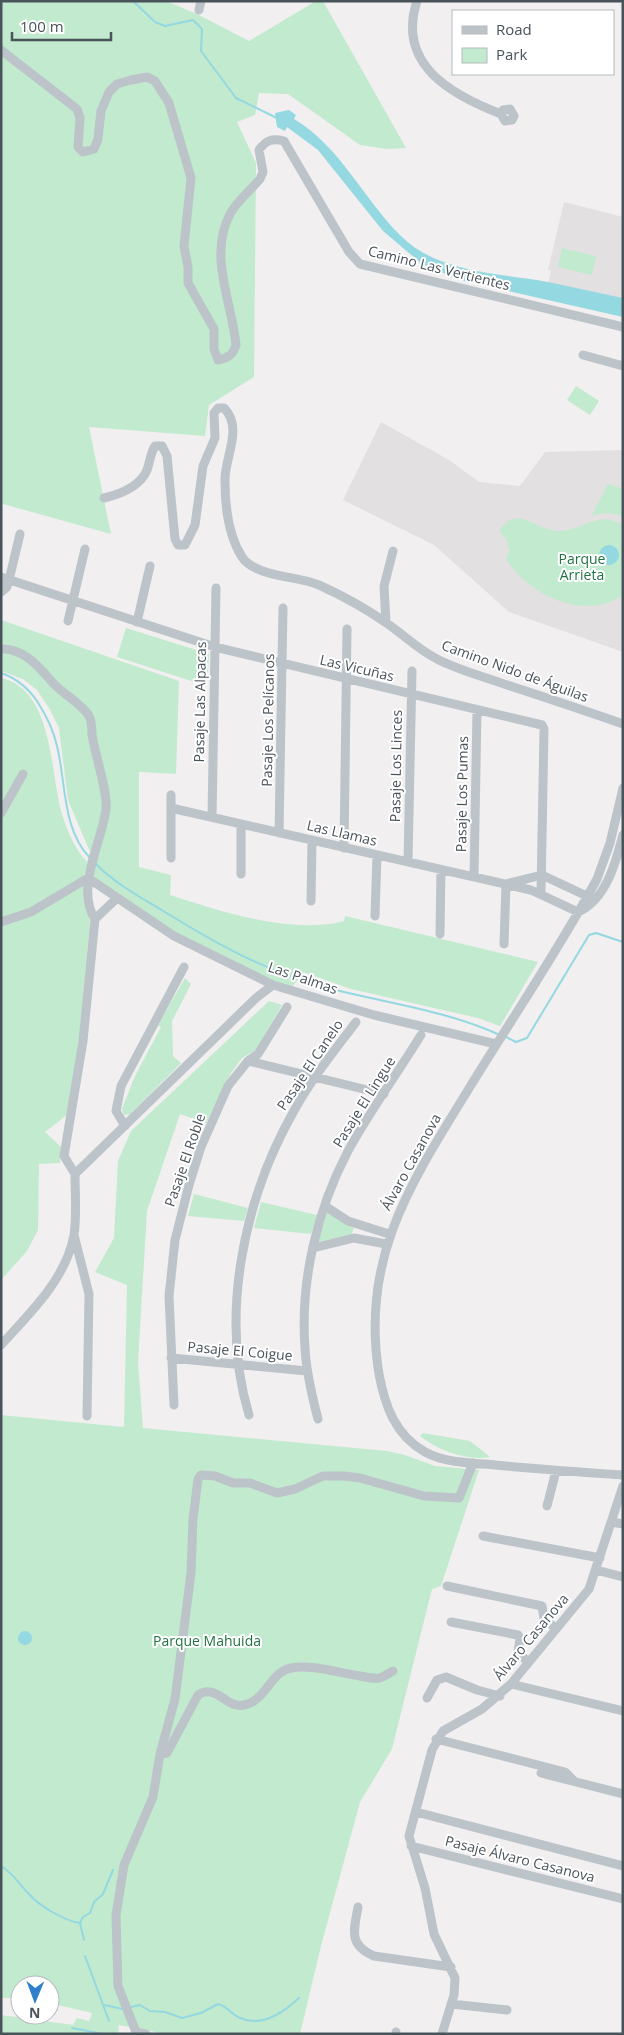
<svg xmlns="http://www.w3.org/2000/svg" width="624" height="2035" viewBox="0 0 624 2035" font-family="'Open Sans',sans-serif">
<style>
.education{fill:#e2e0e0}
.green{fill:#c2eace}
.water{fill:#94d8e1}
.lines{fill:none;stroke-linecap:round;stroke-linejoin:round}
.stream{stroke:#94d8e1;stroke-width:2}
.minor{stroke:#bcc4ca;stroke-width:9}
.labels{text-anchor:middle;stroke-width:4;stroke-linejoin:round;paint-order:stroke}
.street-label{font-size:14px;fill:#49535a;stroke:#fff}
.park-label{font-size:14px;fill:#227344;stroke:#fff}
</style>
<rect width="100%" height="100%" fill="#f1efef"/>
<path class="education" d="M564,202l59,15v81l-75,-15 3,-12 -3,-1z
M381,422l68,38 30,22 41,4 25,-34 78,-2v202l-114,-40 -75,-67 -91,-45z"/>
<path class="green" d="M1,1h165l31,13 52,27 67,-40h7l83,147 -19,1 -27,-4 -72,-51 -29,-1 -4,22 -18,7 19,41 -2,214 -45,28 -4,31 -116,-9 22,107 -108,-30 -2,3z
M562,248l34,8 -4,19 -34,-8z
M576,386l23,15 -9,14 -23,-15z
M608,484l15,5v27l-15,-3 -16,2z
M518,518c14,2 26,13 41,13 26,-1 34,-20 64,-7v71c-39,27 -94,0 -117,-36l4,-10 -3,-3 1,-4 -9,-12 10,-10z
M1,620l178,61 -3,93 -37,-2v95l32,8 -1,20c49,16 123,40 174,26l1,-5 193,46 -38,64 -22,-8 -127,-29 -48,-17 -13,18c-72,-34 -143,-69 -206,-117l6,49 -11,117 -12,76 -22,17 16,15 -1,16 -21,1 -1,66 -11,21 -26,29v-602c53,11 49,97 61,136 5,17 13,35 25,48l3,-10 -22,-52 -9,-72 -10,-20 -12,-18 -14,-11 -22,-8z
M126,628l83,26 -2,32 -90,-29z
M185,978l6,6 -19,37 1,35 8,7 -51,51 -6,1 -2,-6 13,-33 26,-49 -3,-2z
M269,1001l13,4 -26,45 -14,8 -11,15 -25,50 -26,-9 -33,97 -9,151 5,66 244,23 18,4 30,11 44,4 -38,116 -9,3 -40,160 -32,53 -39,144 -21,88h-134l-47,-9 -1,9h-117v-19l72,10 4,-7 12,3 3,-8 -42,-10v-18h-30v13h-19v-583l123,12 3,-142 -32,-13 19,-34 4,-77 13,-30z
M194,1194l54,14 -4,13 -56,-5z
M261,1202l56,13 -6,19 -57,-6z
M327,1212l27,16 -3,7 -33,7z
M423,1433l47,8 20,16c-24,4 -51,-6 -70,-21z"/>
<path class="water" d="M289,110l7,5 -2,4c47,28 69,80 107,117 37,37 98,37 147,46 25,5 50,11 75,16v19l-163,-37 -38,-16 -39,-33 -65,-81 -31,-23 -2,4 -8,-4 -2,-14z
M599 555a10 10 0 1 1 20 0a10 10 0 1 1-20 0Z
M18 1638a7 7 0 1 1 14 0a7 7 0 1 1-14 0Z"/>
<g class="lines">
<path class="stream" d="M133,1l22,21 10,4 28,-6 9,9 -1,22 35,47 41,20
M1,673c15,5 27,15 36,28 9,14 16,27 20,45 9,36 5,83 33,112
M95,863c18,19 43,33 65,46 55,34 104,62 168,79 57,15 117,22 172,47
M504,1036l12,6 11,-4 62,-103 7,-2 27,9
M1,1866c13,8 18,18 28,28 10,12 36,27 51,29
M84,1940l-4,-17 3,-6 7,-4 4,-11 9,-8 10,-24
M85,1956l24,65
M105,2005l17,4
M131,2007l9,-2 10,6 15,1 17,6 19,-5 17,-9c9,2 14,11 22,14 22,10 44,-6 59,-20
M72,2028l31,6"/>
<path class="minor" d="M417,1c-21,64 35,94 84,113l4,7 7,-1 2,-4 -4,-7 -7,1 -2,4
M199,10l2,-9
M1,50l76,59 3,9 -2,29 5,5 11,-3 4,-10 3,-28 8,-19 8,-8 14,-4 16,-3 8,4 14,22 22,75 -7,68 4,21v16l26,46v20l4,11c10,-2 15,-5 18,-15 -4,-43 -28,-89 -6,-131 7,-13 21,-24 30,-35l3,-7 -4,-22c7,-10 13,-12 25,-9l65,111 11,12 263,63
M583,355l40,11
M104,498c17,-4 36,-11 43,-28 3,-8 3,-16 8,-24h7l5,10 8,83 3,6h7l10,-20 8,-59 12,-28 -1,-25 4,-5h6c20,20 0,50 1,73 0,26 3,54 17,76 13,20 56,19 77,28 22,10 46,23 66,37 18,12 32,27 52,37 21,11 45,17 67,25 40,13 79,26 119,40
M1,577l214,70 327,78 2,4 -3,164
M9,580l11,-46
M1,592l6,-5 -1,-6
M68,621l17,-72
M137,622l13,-56
M386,623l-2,-37 9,-35
M1,649c23,-1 38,18 52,34 9,10 31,23 36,33 3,5 3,13 3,19 3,20 16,57 14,74 -4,33 -31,80 -11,110
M623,788l-13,55 -13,36c-39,72 -86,141 -129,211 -57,93 -108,168 -89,284 6,32 16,61 46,78 20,11 47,11 70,13 43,4 85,7 128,10
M171,808l360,82 47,22c28,-12 38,-50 45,-77
M1,813l22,-39
M212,817l4,-229
M279,833l4,-225
M344,848l3,-219
M171,858v-63
M408,862l4,-191
M241,874v-50
M474,877l3,-166
M88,878l86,58 99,49 101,30 122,29
M506,884l36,-9 49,23
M311,901l1,-61
M375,916l2,-61
M1,922l30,-10 57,-34
M440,934l1,-64
M504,944l2,-60
M248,1061l136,33
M125,1126l-9,-15 5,-25 63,-119
M75,1174l-11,-18 19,-115 12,-122 21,-20
M325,1206l23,15 41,13
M74,1235l15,59 -2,122
M313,1248l41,-10 32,6
M1,1345c29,-32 65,-66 73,-110 3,-19 1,-42 1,-61l181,-176 17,-13
M171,1358l136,13
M174,1405l-5,-109 6,-56 14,-55 12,-38 27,-61 20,-25 10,-7 29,-47
M249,1415c-30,-100 -5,-217 46,-306 17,-31 40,-59 61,-87
M318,1419c-6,-23 -12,-47 -13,-71 -5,-67 12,-138 43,-197 22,-40 49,-77 73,-116
M547,1506l9,-35
M612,1522l11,2
M483,1536l117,22
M596,1570l27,7
M447,1586l95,20 2,12 12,11
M451,1622l67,13 2,4 -2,13 10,10
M511,1684l112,27
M427,1698l10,-18 9,-3 31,13 23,6
M436,1739l129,33 9,9
M160,1754l7,-1 31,-58c19,-12 28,14 46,10 22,-4 26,-33 47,-37 21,-4 48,5 69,8 6,1 14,3 19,2 5,-1 10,-5 14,-7
M541,1773l82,21
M416,1812l207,54
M411,1846l212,53
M358,1907c-4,23 -10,38 16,49l77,11
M451,2004l56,6
M146,2034l-10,-2 -18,-46 -2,-71 8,-50 29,-68 7,-43 15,-55 16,-126 2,-54 5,-40 3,-4 14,1 18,7h17l27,10 18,-4 28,-13h21l16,2 64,18 35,2 14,-35
M396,2034v-2
M442,2034l12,-39 1,-17 -21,-44 -9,-46 -16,-52 23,-86 11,-19 39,-22 29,-25 78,-95 34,-103"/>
</g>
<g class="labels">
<g class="street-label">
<text transform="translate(439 268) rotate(14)" y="5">Camino Las Vertientes</text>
<text transform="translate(357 668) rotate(13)" y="5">Las Vicuñas</text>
<text transform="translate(515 671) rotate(20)" y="5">Camino Nido de Águilas</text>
<text transform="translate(200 702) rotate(-89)" y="5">Pasaje Las Alpacas</text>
<text transform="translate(268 720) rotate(-89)" y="5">Pasaje Los Pelícanos</text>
<text transform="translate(396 766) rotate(-89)" y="5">Pasaje Los Linces</text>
<text transform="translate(462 794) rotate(-89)" y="5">Pasaje Los Pumas</text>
<text transform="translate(342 833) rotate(13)" y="5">Las Llamas</text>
<text transform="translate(303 978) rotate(19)" y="5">Las Palmas</text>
<text transform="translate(310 1065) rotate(-56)" y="5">Pasaje El Canelo</text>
<text transform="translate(364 1102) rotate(-58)" y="5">Pasaje El Lingue</text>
<text transform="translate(185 1160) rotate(-71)" y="5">Pasaje El Roble</text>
<text transform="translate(411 1162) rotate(-61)" y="5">Álvaro Casanova</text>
<text transform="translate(240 1351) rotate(5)" y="5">Pasaje El Coigue</text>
<text transform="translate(531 1637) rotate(-50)" y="5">Álvaro Casanova</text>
<text transform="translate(520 1859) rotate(14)" y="5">Pasaje Álvaro Casanova</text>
</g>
<g class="park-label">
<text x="582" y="564">Parque<tspan x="582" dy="16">Arrieta</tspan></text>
<text x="207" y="1646">Parque Mahuida</text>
</g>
</g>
<rect width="624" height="2035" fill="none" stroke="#49535a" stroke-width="5"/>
<rect x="452" y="10" width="162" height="65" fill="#ffffff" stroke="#b6babd"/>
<rect x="462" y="26" width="25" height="8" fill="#bcc4ca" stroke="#b6babd"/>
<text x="496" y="35" font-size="15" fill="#49535a">Road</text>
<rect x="462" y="48" width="25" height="15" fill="#c2eace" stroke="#b6babd"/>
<text x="496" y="60" font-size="15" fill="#49535a">Park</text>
<g transform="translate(35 2000) rotate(181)"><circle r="24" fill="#ffffff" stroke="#b6babd"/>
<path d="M0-4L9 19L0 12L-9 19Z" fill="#2e80cb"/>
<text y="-8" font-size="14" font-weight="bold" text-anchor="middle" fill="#49535a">N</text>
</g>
<path d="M12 32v8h99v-8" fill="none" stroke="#49535a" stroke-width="2.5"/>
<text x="20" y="32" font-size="15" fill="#49535a" stroke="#ffffff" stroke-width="4" paint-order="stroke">100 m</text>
</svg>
